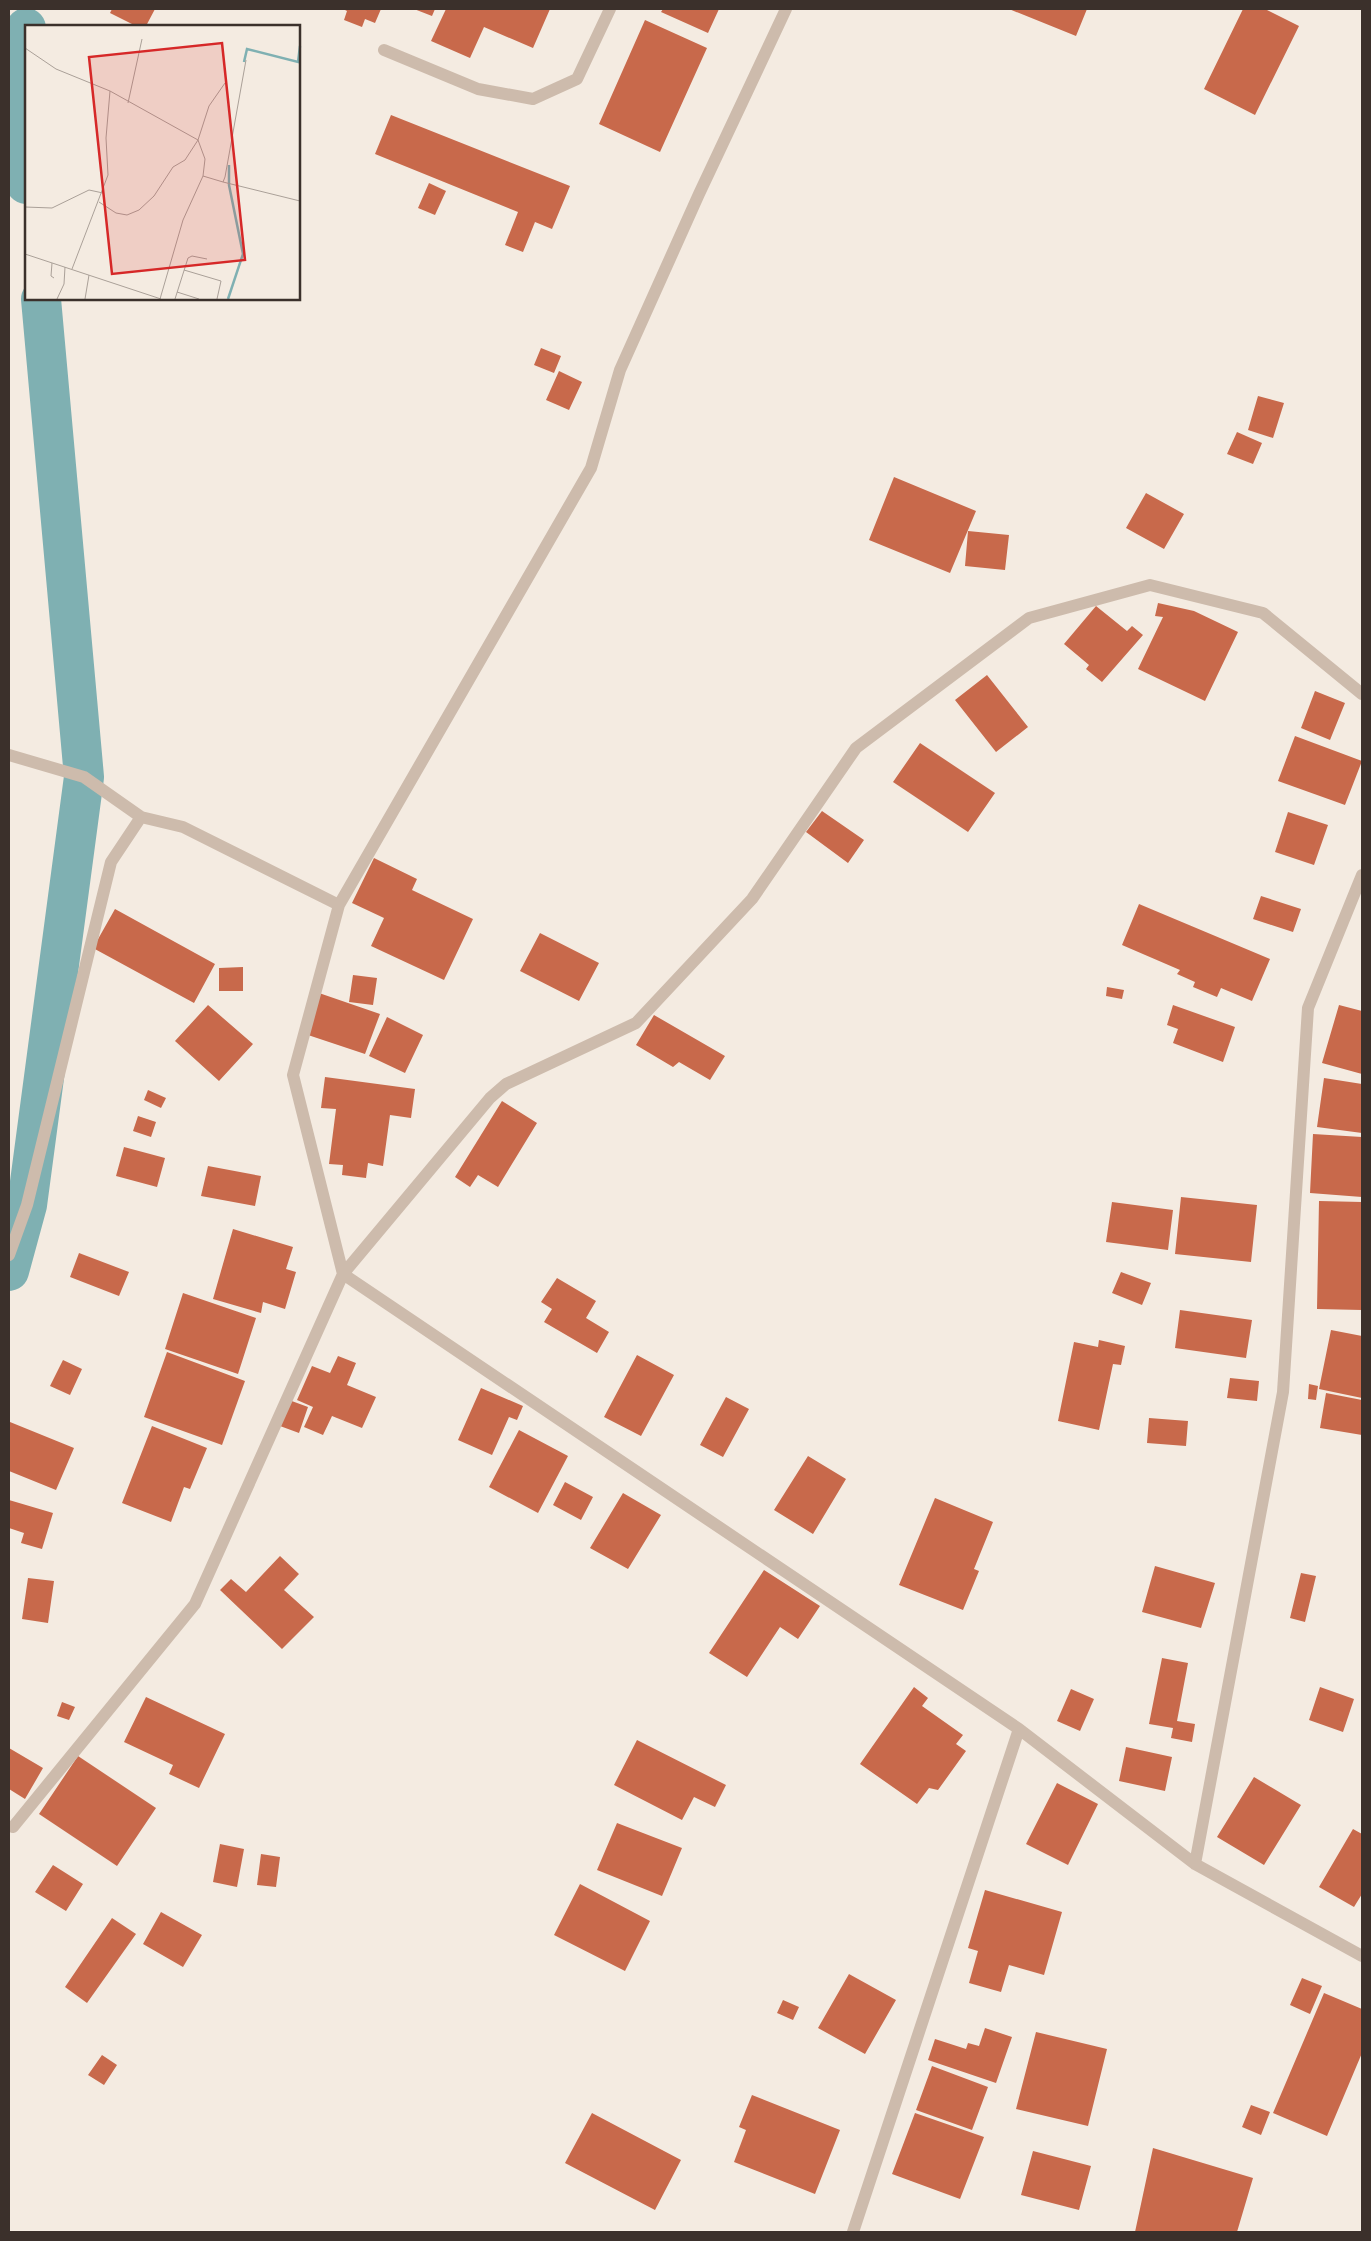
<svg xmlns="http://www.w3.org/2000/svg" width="1371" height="2241" viewBox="0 0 1371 2241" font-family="'Titillium Web',sans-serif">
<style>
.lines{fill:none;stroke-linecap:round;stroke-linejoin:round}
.canal{stroke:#7fb0b2;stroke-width:40}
.building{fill:#c8694b}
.minor{stroke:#cdbbac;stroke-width:12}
.inset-river{fill:none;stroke:#7fb0b2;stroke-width:2.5}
.inset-road{fill:none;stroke:#aaa098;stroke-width:1}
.view{fill:#d62828;fill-opacity:0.15;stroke:#d62828;stroke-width:2.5}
.inset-edge{fill:none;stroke:#3b302b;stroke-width:2.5}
</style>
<rect width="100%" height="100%" fill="#f4ebe1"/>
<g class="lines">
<path class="canal" d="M26,28l-16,33 16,123
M9,1271l18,-66 57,-428 -43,-478"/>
</g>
<path class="building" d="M112,9h43l-9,17h-10l-26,-13z
M343,9h38l-6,14 -10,-4 -3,8 -18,-7 3,-9z
M414,9h21l-3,7z
M446,9h104l-17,39 -49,-21 -14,31 -39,-17z
M663,9h56l-11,24 -47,-21z
M1009,9h78l-11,27z
M1243,9h22l34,17 -44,89 -51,-26z
M645,20l62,28 -47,104 -61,-28z
M391,115l179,71 -18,43 -17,-7 -12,30 -18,-7 13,-33 -143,-58z
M429,183l17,8 -11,24 -17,-7z
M541,348l20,8 -7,17 -20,-8z
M559,371l23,11 -13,28 -23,-10z
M1258,396l26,7 -11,35 -25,-8z
M1237,432l25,11 -9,21 -26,-10z
M894,477l82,34 -26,62 -81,-33z
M1146,493l38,21 -20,35 -38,-21z
M968,531l41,4 -4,35 -40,-4z
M1158,603l36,8 44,21 -33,69 -67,-32 25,-52 -8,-1z
M1096,606l31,25 5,-5 11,9 -41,47 -16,-13 3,-4 -25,-21z
M987,675l41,52 -32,25 -41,-52z
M1315,691l30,12 -15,37 -29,-12z
M1295,736l67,25 -17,44 -67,-24z
M920,743l75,50 -27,39 -75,-50z
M822,811l42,29 -16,23 -42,-31z
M1288,812l40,13 -14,40 -39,-13z
M374,858l43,21 -5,11 61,29 -29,61 -73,-34 13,-28 -32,-15z
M1261,896l40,13 -8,23 -40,-13z
M1139,904l131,55 -18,42 -31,-13 -4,9 -24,-10 2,-5 -18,-8 3,-4 -58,-25z
M115,909l100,55 -21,39 -101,-55z
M540,933l59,30 -20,38 -59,-30z
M243,967v24h-24v-23z
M353,975l24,3 -4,27 -24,-3z
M1107,987l17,3 -2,9 -16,-3z
M319,993l61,21 -15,40 -60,-20z
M208,1005l45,39 -34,37 -44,-40z
M1173,1005l62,22 -12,35 -50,-19 5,-14 -11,-4z
M1339,1005l23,6v63l-40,-11z
M654,1015l71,41 -15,24 -31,-18 -6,5 -37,-22z
M387,1017l36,18 -18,38 -36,-17z
M325,1077l90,12 -4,29 -21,-3 -7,51 -15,-3 -2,15 -24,-3 1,-10 -14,-1 7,-55 -15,-1z
M1324,1078l38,6v49l-45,-6z
M148,1090l18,8 -5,10 -17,-8z
M502,1101l35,22 -39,64 -20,-12 -8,12 -15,-10z
M138,1116l18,6 -5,15 -18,-6z
M1313,1134l49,3v60l-52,-4z
M124,1147l41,11 -8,29 -41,-11z
M208,1166l53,10 -6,30 -54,-10z
M1181,1197l76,8 -6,57 -76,-8z
M1319,1201l43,1v108l-45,-1z
M1112,1202l61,8 -5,40 -62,-8z
M233,1229l60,18 -7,22 10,3 -11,37 -22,-7 -2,11 -48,-14z
M79,1253l50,19 -10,24 -49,-19z
M1121,1272l30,11 -9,22 -30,-12z
M557,1278l39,23 -10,17 23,14 -12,21 -53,-31 8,-13 -11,-7z
M183,1293l73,25 -18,56 -73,-25z
M1180,1310l72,10 -6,38 -71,-10z
M1331,1330l31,6v62l-43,-9z
M1099,1340l26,6 -4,19 -8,-1 -14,66 -41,-9 16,-79 24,5z
M167,1352l78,29 -23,64 -78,-28z
M637,1355l37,20 -33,61 -37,-19z
M338,1356l18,7 -9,22 29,12 -14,31 -30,-12 -9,19 -19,-8 9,-20 -16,-7 15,-34 18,7z
M63,1360l19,9 -12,26 -20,-9z
M1230,1378l29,3 -2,20 -30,-3z
M1309,1384l9,2 -2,14 -8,-1z
M481,1388l42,18 -6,14 -8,-3 -17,38 -34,-15z
M1326,1393l36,7v35l-42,-7z
M726,1397l23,12 -26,48 -23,-12z
M289,1400l19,7 -9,26 -19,-7z
M1149,1418l39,3 -2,25 -39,-3z
M10,1422l64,26 -18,42 -47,-19z
M152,1426l55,22 -17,41 -6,-2 -13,35 -49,-19z
M519,1430l49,26 -30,57 -49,-26z
M808,1456l38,23 -33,55 -39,-24z
M565,1482l28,15 -12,23 -28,-15z
M623,1493l38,22 -33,54 -38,-21z
M935,1498l58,24 -19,47 5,2 -16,39 -64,-25z
M9,1500l44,13 -11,36 -21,-6 3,-10 -15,-5z
M280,1556l19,18 -15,16 30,27 -32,32 -62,-59 11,-11 15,13z
M1155,1566l60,17 -14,45 -59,-16z
M764,1570l56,36 -22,33 -18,-12 -33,50 -38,-24z
M1301,1573l15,3 -11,46 -15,-4z
M28,1578l26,3 -6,42 -26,-4z
M1162,1658l26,5 -11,58 18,3 -3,18 -21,-4 2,-10 -24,-4z
M914,1687l14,11 -6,8 41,29 -7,9 10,7 -28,39 -9,-2 -12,16 -57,-40z
M1320,1687l34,12 -11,33 -34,-12z
M1071,1689l23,10 -14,32 -23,-10z
M146,1697l79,37 -26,54 -30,-14 4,-9 -49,-23z
M62,1702l13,5 -6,13 -12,-4z
M637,1740l89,45 -11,22 -21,-10 -12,23 -68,-35z
M1126,1747l46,10 -7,34 -46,-10z
M9,1748l34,20 -18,31 -16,-10z
M78,1756l78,52 -39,58 -78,-52z
M1254,1777l47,28 -37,60 -47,-28z
M1057,1783l41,21 -30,61 -42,-21z
M617,1823l65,25 -20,48 -65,-26z
M1353,1829l9,5v60l-8,13 -35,-20z
M220,1844l24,5 -7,38 -24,-5z
M261,1854l19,3 -4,30 -19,-2z
M53,1865l30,19 -17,27 -31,-19z
M580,1884l70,37 -25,50 -71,-36z
M985,1890l77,22 -18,63 -35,-10 -8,27 -32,-9 9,-32 -10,-3z
M161,1912l41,23 -19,32 -40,-23z
M112,1918l24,16 -49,69 -22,-16z
M849,1974l47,26 -31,54 -47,-26z
M1302,1978l20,8 -12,28 -20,-9z
M1324,1993l38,16v44l-35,83 -54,-23z
M783,2000l16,7 -6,13 -16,-7z
M985,2028l27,9 -16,46 -68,-23 7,-21 31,10 2,-6 11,3z
M1036,2032l71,17 -19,77 -72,-17z
M102,2055l15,10 -13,20 -16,-10z
M932,2066l56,21 -16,43 -56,-20z
M752,2095l88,35 -25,64 -81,-32 12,-32 -7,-3z
M1251,2105l19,7 -9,23 -19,-8z
M592,2113l89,47 -26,50 -90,-47z
M915,2113l69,24 -24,62 -68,-25z
M1153,2148l100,30 -16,54h-102z
M1033,2151l58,15 -12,44 -58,-15z"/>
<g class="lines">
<path class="minor" d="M786,9l-87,185 -79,176 -29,98 -252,437 -46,170 50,199 676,455 176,135 167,92
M384,50l94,39 55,10 44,-20 33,-70
M9,755l75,22 57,40
M9,1255l18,-50 84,-343 30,-45 42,10 156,78
M13,1827l182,-223 148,-330 147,-176 16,-14 130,-61 116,-124 104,-151 173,-130 121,-33 113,28 99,81
M1195,1864l88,-472 25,-384 54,-133
M853,2232l166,-503"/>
</g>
<g transform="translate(25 25)">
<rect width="275" height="275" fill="#f4ebe1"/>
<path class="inset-river" d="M219,37l3,-13 51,13 2,-16M203,274l15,-45 -14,-69v-20"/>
<path class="inset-road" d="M0,23l31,21 54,22 88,49 7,19 -2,17 -20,44 -23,79M103,78l14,-64M178,151l20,6 2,-5 21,-117M198,157l77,19M74,177l17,11 11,2 12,-5 15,-14 19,-29 12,-7 13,-20 11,-34 16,-23M0,182l27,1 37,-18 14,3M0,229l136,45M27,238l-1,13 3,2M47,244l36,-94 -2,-37 4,-47M159,245l37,11 -4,18M152,267l22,7M32,274l7,-15 1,-17M60,274l4,-24M150,274l13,-41 4,-2 15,3"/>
<path class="view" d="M197,18l23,217 -133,14 -23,-217z"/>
<rect width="275" height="275" class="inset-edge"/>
</g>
<rect width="1371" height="2241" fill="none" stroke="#3b302b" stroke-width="20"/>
</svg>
